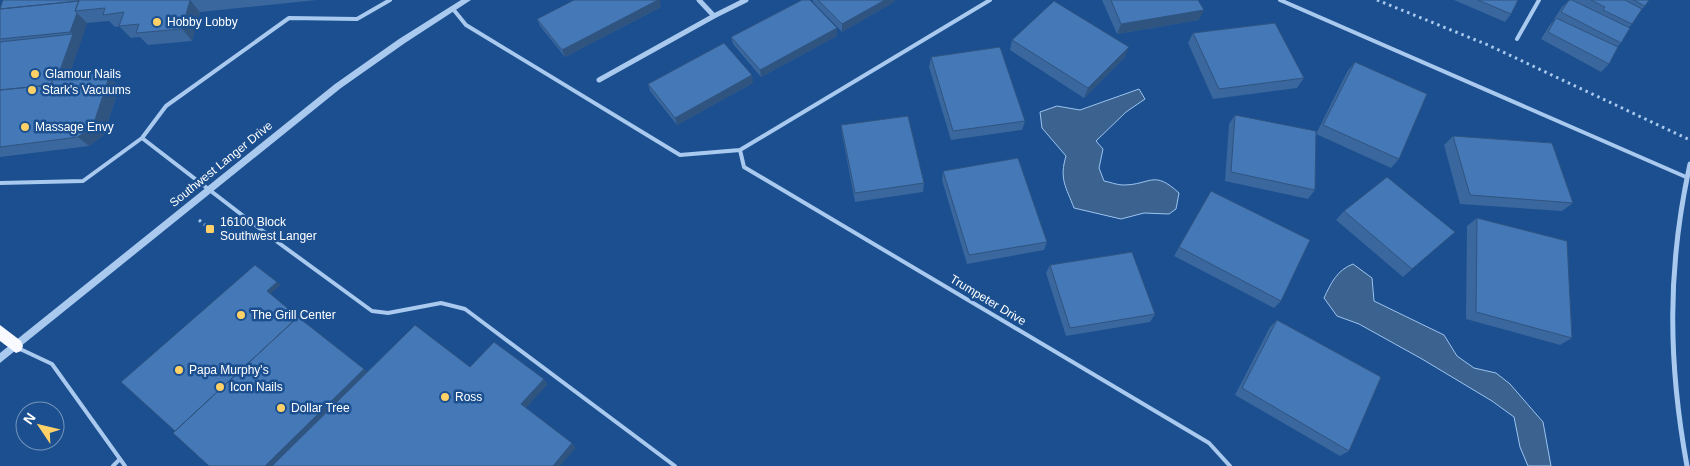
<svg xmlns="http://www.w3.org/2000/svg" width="1690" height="466" font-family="Arial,sans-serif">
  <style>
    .water { fill: #3c6290; stroke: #9cc4f0 }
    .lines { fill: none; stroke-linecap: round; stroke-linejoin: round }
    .path { stroke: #a9c9ee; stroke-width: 3; stroke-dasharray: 2.5 4; stroke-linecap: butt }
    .service { stroke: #a9c9ee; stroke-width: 4 }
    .minor { stroke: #a9c9ee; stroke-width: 5 }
    .tertiary { fill: #a9c9ee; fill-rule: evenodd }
    .trunk { fill: #f8faff; fill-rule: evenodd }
    .wall { fill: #3a679d }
    .shaded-wall { fill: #305480 }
    .building { fill: #4478b7; stroke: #305480 }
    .poi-dot { fill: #ffd166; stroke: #1b4f8f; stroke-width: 2 }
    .labels { text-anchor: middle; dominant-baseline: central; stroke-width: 5; stroke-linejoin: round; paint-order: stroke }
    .poi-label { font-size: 12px; fill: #fff; stroke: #1b4f8f; text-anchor: start }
    .street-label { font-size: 12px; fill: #fff; stroke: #1b4f8f }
  </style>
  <rect width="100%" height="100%" fill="#1b4f8f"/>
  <path class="water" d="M1139,89l6,10 -19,13 -30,29 7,8 -4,19 5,13c6,1 13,4 19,4 28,0 30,-16 56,8l-3,16 -7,5 -25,-1 -23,6 -47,-11c-8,-21 -15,-29 -8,-52l-24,-28 -2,-16 17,-6 23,4z
    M1353,264l19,14 2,23 70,34 13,21 17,12 22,5 14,11 33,38 8,44h-23l-8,-19 -6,-30 -22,-16 -70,-42 -63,-35 -22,-8 -13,-18c7,-15 13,-28 29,-34z"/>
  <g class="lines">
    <path class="path" d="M1377,0l111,45 202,95
      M199,220l11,9"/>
    <path class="service" d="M1280,0l406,177
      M453,9l13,16 214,130 60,-5 250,-150
      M1517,39l22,-39
      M142,138l130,100 100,73 16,2 53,-10 24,6 210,157
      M740,150l4,17 465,276 21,23
      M0,183l83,-2 59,-43 24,-32 123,-88 68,1 33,-19
      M18,348l34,16 73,102
      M113,466l7,-7"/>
    <path class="minor" d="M699,0l15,16 32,-16
      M599,80l115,-64
      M1687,466c-19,-104 -20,-198 3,-302"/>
    <path class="tertiary" d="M461,0h10l-66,43 -64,45 -341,275v-10l335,-269 64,-45z"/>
    <path class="trunk" d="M0,325l21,16 2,5 -2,5 -5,2 -16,-12z"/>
  </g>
  <path class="wall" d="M3,0h314l-117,12 -8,29 -44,4 -8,-8 -9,1 -12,-12 -4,1 -6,-6 -22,2 -17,49 41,6 8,9 -15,48 -15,11 -89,11v-149z
    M813,0h82l-1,2 -52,30 -29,-30z
    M1102,0h96l1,20 -82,14z
    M1454,0h64l-7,14 -6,8z
    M1569,0h80l-4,6 -4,4 -9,14 -3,3 -8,16 -4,4 -8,17 -8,8 -60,-33 8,-13 6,-7h-1l8,-12z
    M661,7l-96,50 -25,-31 -3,-7z
    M1193,33l111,45 -7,10 -84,11 -25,-56z
    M837,36l-76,41 -28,-33 -2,-7z
    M1012,40l113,17 -41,41 -74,-48z
    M931,57l94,64 -3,9 -71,10 -22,-73z
    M1355,62l44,97 -8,9 -75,-34 31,-62z
    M753,83l-76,42 -27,-34 -2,-7z
    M1235,115l80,75 -7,9 -83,-18 4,-57z
    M841,125l83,58 -1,9 -68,10 -13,-68z
    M1453,136l120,67 -11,8 -102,-7 -16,-59z
    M943,171l104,71 -3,8 -77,14 -25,-84z
    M1211,191l70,110 -7,7 -100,-52z
    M1344,211l111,21 -52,45 -67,-57z
    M1477,218l95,120 -12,7 -94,-26 1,-93z
    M1050,265l105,49 -5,8 -84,14 -20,-63z
    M1277,320l72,131 -9,5 -105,-61 35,-68z"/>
  <path class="shaded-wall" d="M190,0l10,12 -8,29 -10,-12z
    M658,0h2l1,7 -96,50 -3,-7z
    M885,0h10l-1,2 -52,30v-8z
    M1204,10l-5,10 -82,14 4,-10z
    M77,13l10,10 -6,19 -11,-10z
    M837,28v8l-76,41 -1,-7z
    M73,34l8,8 -19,53 -8,-8z
    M1129,47l-4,10 -41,41 4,-10z
    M101,69l18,18 -15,48 -15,11 -11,-9z
    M752,75l1,8 -76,42 -2,-7z
    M277,282l4,3 -11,9 -3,-3z
    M364,369l9,8 -90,89h-18z
    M544,379l4,5 -23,25 -4,-5z
    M572,443l4,5 -16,18h-7z"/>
  <path class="building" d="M3,0h76v1l-79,8z
    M79,0h111l-8,29 -46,4 3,-9 -20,2 5,-14 -21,3 2,-7 -30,3z
    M574,0h84l-96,50 -25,-31z
    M802,0h8l27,28 -77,42 -29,-33z
    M818,0h67l-43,24z
    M1111,0h87l6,10 -83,14z
    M1478,0h40l-7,14z
    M1569,0h3l58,28 -9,15 -60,-31z
    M1591,0h34l17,9 -10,15 -29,-14 2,-3z
    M1633,0h16l-4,6z
    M79,1l-4,10 2,2 -7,19 -70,7v-30z
    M1054,1l75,46 -41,41 -76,-48z
    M1556,18l62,29 -9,17 -61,-32z
    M1275,23l29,55 -85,11 -26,-56z
    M73,34l-14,39h-4l-4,12 -51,5v-48z
    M724,43l28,32 -77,43 -27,-34z
    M1000,47l25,74 -72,10 -22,-74z
    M1355,62l72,32 -28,65 -76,-34z
    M101,69l-4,9 12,-1 -16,49 -15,11 -78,10v-57l51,-5 4,-12z
    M1235,115l81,16 -1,59 -84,-18z
    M908,116l16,67 -69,10 -14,-68z
    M1453,136l99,7 21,60 -103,-8z
    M1018,158l29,84 -78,13 -26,-84z
    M1387,177l68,55 -43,37 -68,-58z
    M1211,191l99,49 -29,61 -102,-54z
    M1477,218l90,23 5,97 -96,-26z
    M1132,252l23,62 -85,14 -20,-63z
    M255,265l22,17 -10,9 31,26 -123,114 -54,-49z
    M298,317l66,52 -99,97h-56l-36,-33z
    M1277,320l104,57 -32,74 -107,-63z
    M415,325l55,42 24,-25 50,37 -23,25 51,39 -19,23h-281z"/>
  <g class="poi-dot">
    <circle cx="157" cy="22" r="5"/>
    <circle cx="35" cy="74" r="5"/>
    <circle cx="32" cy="90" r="5"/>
    <circle cx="25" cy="127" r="5"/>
    <rect x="205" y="224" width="10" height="10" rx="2.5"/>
    <circle cx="241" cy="315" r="5"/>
    <circle cx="179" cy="370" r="5"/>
    <circle cx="220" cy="387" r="5"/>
    <circle cx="445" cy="397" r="5"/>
    <circle cx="281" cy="408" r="5"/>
  </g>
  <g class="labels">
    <g class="poi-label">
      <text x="167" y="22">Hobby Lobby</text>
      <text x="45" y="74">Glamour Nails</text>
      <text x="42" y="90">Stark's Vacuums</text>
      <text x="35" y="127">Massage Envy</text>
      <text x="220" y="222">16100 Block<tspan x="220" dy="14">Southwest Langer</tspan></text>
      <text x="251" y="315">The Grill Center</text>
      <text x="189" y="370">Papa Murphy's</text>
      <text x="230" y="387">Icon Nails</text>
      <text x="455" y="397">Ross</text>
      <text x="291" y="408">Dollar Tree</text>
    </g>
    <g class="street-label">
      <text transform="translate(221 164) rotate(-39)">Southwest Langer Drive</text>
      <text transform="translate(988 300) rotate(31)">Trumpeter Drive</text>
    </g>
  </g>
  <g transform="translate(40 426) rotate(305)"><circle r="24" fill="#1b4f8f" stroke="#7695bc"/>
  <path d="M0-4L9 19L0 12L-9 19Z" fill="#ffd166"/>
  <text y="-8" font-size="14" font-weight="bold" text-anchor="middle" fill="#ffffff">N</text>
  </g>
</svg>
